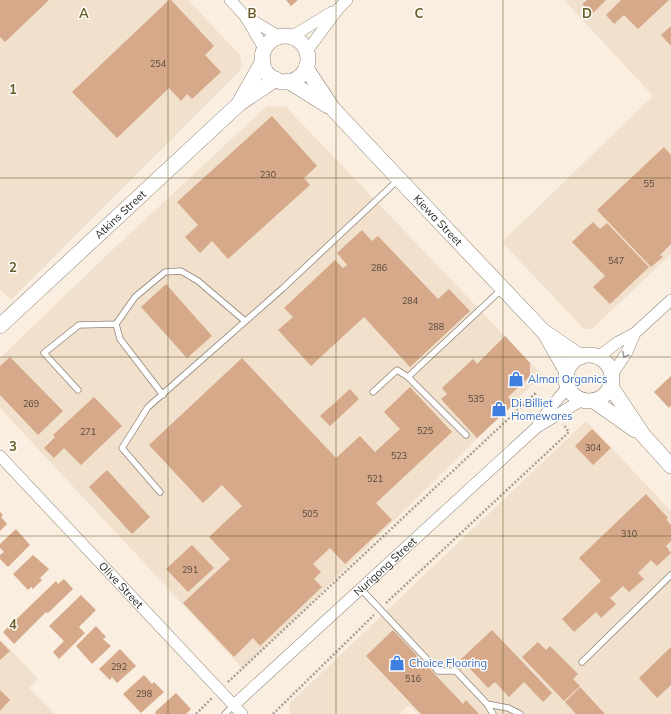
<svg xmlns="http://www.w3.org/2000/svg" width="671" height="714" font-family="Mulish,sans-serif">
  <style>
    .built { fill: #f0e0cc }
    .building { fill: #d5a989 }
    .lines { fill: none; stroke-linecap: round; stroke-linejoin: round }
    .lane-casing { stroke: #8f8578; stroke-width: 7 }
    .street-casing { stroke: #8f8578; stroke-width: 12 }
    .secondary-casing { stroke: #8f8578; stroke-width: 16 }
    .path { stroke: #a9a196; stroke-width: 2.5; stroke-dasharray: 2 2; stroke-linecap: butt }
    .lane { stroke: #fff; stroke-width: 5.5 }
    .street { stroke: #fff; stroke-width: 11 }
    .secondary { stroke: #fff; stroke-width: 15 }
    .oneway { stroke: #a1a09d }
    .grid { fill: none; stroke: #685c29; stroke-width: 1; stroke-opacity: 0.55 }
    .labels { text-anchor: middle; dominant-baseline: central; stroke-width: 3; stroke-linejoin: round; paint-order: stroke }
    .number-label { font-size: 9px; fill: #584a3f }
    .street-label { font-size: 11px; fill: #2f2b26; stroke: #fffdfa }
    .shop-label { font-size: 11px; fill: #366cbe; stroke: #fffdfa; text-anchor: start }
    .grid-label { font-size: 13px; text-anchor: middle; font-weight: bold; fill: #685c29; stroke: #fffdfa; stroke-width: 3; stroke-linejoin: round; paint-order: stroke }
  </style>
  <rect width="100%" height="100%" fill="#f9eedf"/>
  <path class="built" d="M0,0h188l52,55 2,12 -5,7 -226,226 -11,-11z
    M564,0h107v254l-79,75h-8l-82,-87 151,-146z
    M267,106l19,1 256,268 -299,294 -243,-261v-50l106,-102z
    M586,421l85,90v203h-253l-9,-9 -10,9h-109l-1,-10z
    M0,639l38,40 -9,9 26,26h-55z"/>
  <path class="building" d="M0,0h49l-44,42 -5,-5z
    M169,0h2l43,46 -9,9 16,17 -29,27 -5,-5 -6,7 -12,-13 -52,50 -45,-46z
    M286,0h12l-7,6z
    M587,0h19l-14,14 -10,-10z
    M621,0h48l-31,29 -14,-14 -10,9 -8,-9z
    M671,26v20l-10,-11z
    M272,116l45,50 -13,12 6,7 -82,74 -16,-18 -12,12 -15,-16 13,-12 -21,-23z
    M664,147l7,8v89l-11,11 3,2 -12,10 -54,-57z
    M593,222l7,7 7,-6 42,44 -39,37 -17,-17 12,-11 -33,-34z
    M362,230l10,11 6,-5 60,63 11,-10 21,22 -60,56 -46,-50 -53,49 -33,-36 15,-13 -9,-9 51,-48 8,8 4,-3 -10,-12z
    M166,284l46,52 -25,22 -46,-51z
    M505,336l25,27v13l-22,21 6,7 -37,34 -36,-39 6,-5 -5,-6 31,-29 4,5z
    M10,357l53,54 -25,24 -38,-40v-29z
    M242,358l94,100 24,-22 15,16 25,-23 -16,-17 26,-25 42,45 -76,71 16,17 -47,44 -15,-16 -17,16 8,8 -7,7 8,8 -62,59 -7,-8 -19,19 -51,-54 47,-44 -21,-22 33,-31 -20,-21 -19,18 -54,-58z
    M671,376v29l-2,3 -15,-16z
    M350,389l9,10 -29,27 -10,-10z
    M94,397l28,29 -41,39 -17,-17 -10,10 -10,-10 11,-11 -2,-2z
    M592,429l19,19 -18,17 -18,-19z
    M107,470l43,47 -18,17 -43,-47z
    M646,494l22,24 -2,1 5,6v16l-5,5 5,7 -14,13 -6,-6 -13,13 6,6 -15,13 -6,-6 -13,12 6,6 -15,14 -5,-6 -22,20 -12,-13 39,-38 -22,-23z
    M0,512l3,3 -2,2 6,7 -7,7z
    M16,529l14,16 -22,22 -8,-8v-4l4,-3 -4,-4v-4z
    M192,545l22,23 -26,24 -22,-23z
    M33,555l16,14 -9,9 2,2 -9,9 -2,-2 -3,3 -15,-16z
    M64,579l9,10 -25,24 -2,-1 -32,32 -11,-12 53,-51 2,3z
    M81,595l15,15 -17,17 6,6 -26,26 -6,-7 11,-11 -15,-15z
    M96,626l10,11 -3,2 8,7 -19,18 -16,-18z
    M393,630l70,74 3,-4 13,14h-58l-55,-58z
    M492,630l60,63 -9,9 -19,-20 -15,15 -14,-15 -7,6 -27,-29z
    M0,641l10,10 -10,9z
    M538,642l8,8 4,-4 28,28 -5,5 7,7 -16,15 -42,-44z
    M671,647v38l-14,13 -18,-20z
    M120,649l16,17 -19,17 -5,-6 -2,3 -11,-11z
    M144,675l8,9 2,-2 10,10 -23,21 -18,-19z
    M580,687l25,27h-29l-11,-12z
    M0,690l10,10 -10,11z
    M176,693l15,16 -5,5h-30l-1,-2z"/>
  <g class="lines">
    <defs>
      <path id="lane" d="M408,377l58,58
        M78,390l-34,-37 35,-28 37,-1
        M373,392l24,-22 11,7 95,-89
        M163,395l-43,-56 -4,-15 19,-27 30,-25 16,-1 17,10 47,40
        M160,492l-38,-44 26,-41 134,-118 117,-110
        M360,588l78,83h18l31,33 21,4 12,6
        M582,662l89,-87
        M487,704l6,10
        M225,714l9,-9"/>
      <g id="street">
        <path d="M230,0l15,16 20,34"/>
        <path d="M245,16l35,21"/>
        <path d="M291,37l41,-25"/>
        <path d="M307,51l31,-42 9,-9"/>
        <path d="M598,357l20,-15 17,-9 36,-33"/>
        <path d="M612,375l15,-23 8,-19"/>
        <path d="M538,425l12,-17 18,-21"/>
        <path id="s1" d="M0,456l242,258"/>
        <path id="s2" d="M234,705l303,-278 45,-27"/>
      </g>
      <g id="secondary">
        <circle cx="285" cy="59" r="23"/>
        <path id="s3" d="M306,68l27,41 66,70 144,152 38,26"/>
        <path d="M288,81l40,25"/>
        <path d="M241,100l22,-39"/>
        <path id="s4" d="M0,326l240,-223 36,-24"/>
        <path d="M546,335l21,37"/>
        <circle cx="589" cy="378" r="23"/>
        <path d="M611,387l32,48 28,31"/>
        <path d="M594,401l41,29"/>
      </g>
    </defs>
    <use href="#lane" class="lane-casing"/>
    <use href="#street" class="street-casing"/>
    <use href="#secondary" class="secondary-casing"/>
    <path class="path" d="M386,603l183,-171 -6,-8
      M228,682l309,-290
      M196,714l16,-16
      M273,714l101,-99"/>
    <use href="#lane" class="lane"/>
    <use href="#street" class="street"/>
    <use href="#secondary" class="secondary"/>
  </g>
  <defs><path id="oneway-chevron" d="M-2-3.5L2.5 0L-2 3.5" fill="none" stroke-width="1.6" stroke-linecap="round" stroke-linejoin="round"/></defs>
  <use class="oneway" href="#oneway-chevron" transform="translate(625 355) rotate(120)"/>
  <path class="grid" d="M168,0v714M336,0v714M503,0v714M0,178h671M0,357h671M0,536h671"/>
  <defs>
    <symbol id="shop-bare" viewBox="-9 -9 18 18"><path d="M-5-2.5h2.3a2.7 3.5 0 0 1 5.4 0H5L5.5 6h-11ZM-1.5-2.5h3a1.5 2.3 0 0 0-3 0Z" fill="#3f7fe0" stroke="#fffdfa" stroke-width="2.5" paint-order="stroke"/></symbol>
  </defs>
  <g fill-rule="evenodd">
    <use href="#shop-bare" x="505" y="368" width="22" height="22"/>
    <use href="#shop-bare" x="488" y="398" width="22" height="22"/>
    <use href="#shop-bare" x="386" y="652" width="22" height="22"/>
  </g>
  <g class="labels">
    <g class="number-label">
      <text x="158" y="63">254</text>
      <text x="268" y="174">230</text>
      <text x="649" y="183">55</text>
      <text x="616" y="260">547</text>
      <text x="379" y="267">286</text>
      <text x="410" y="300">284</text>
      <text x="436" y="326">288</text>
      <text x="476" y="398">535</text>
      <text x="31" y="403">269</text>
      <text x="425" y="430">525</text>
      <text x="88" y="431">271</text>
      <text x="593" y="447">304</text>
      <text x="399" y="455">523</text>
      <text x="375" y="478">521</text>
      <text x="310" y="513">505</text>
      <text x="629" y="533">310</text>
      <text x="190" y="569">291</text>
      <text x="119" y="666">292</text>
      <text x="413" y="678">516</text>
      <text x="144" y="693">298</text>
    </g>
    <g class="street-label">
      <text stroke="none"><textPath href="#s4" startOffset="164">Atkins Street</textPath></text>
      <text stroke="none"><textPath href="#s3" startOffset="202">Kiewa Street</textPath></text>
      <text stroke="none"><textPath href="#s2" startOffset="205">Nurigong Street</textPath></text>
      <text stroke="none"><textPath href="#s1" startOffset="177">Olive Street</textPath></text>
    </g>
    <g class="shop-label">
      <text x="528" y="379">Almar Organics</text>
      <text x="511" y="403">Di Billiet<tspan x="511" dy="13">Homewares</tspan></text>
      <text x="409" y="663">Choice Flooring</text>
    </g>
  </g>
  <g class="grid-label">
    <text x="84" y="18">A</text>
    <text x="252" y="18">B</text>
    <text x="419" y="18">C</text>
    <text x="587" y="18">D</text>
    <text x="13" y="94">1</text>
    <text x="13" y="272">2</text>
    <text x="13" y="451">3</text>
    <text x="13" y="629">4</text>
  </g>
</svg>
